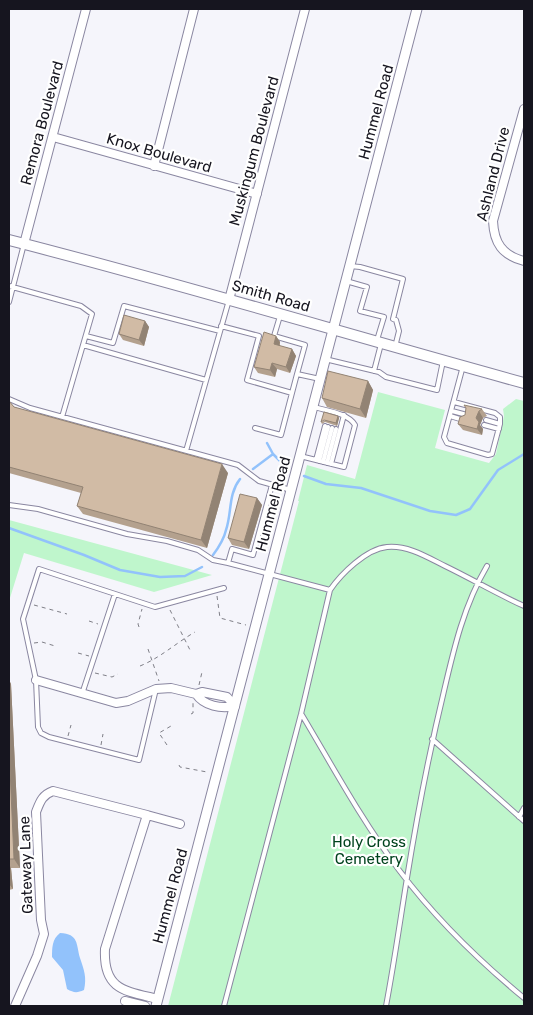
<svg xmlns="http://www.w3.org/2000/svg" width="533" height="1015" font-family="Rubik,sans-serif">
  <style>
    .green { fill: #bff6cc }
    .water { fill: #92c2fb }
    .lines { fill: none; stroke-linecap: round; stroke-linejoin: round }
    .stream { stroke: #92c2fb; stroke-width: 2.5 }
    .service-casing { stroke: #8a87a1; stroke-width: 6 }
    .minor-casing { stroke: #8a87a1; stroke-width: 10 }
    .tertiary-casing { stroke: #8a87a1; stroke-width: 11 }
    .secondary-casing { stroke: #8a87a1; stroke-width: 12 }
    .path { stroke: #7f7f87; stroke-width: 1; stroke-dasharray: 4 4; stroke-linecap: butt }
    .service { stroke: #fff; stroke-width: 4 }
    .minor { stroke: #fff; stroke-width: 8 }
    .tertiary { stroke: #fff; stroke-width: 9 }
    .secondary { stroke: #fff; stroke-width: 10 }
    .wall { fill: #b4a18e }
    .shaded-wall { fill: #928374 }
    .building { fill: #d1bba5; stroke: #928374 }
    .labels { text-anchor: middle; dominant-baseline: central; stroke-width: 4.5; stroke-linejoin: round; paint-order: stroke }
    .street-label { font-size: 15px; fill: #16151f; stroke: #fff }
    .park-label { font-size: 15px; fill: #00431e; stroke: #fff }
  </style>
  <rect width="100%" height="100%" fill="#f5f5fb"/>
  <path class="green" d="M378,392l67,18 -10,38 54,15 7,-9 8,-38 -1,-7 13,-10 8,2v605h-356l131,-505h-1l9,-36 48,14z
    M9,520l203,55 -58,17 -130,-39 -15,48z"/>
  <path class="water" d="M60,933c19,1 16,11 20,25 4,12 7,19 4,32 -7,3 -10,3 -17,-1l-4,-19 -11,-13c0,-9 0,-18 8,-24z"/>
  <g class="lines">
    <path class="stream" d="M267,443l6,11
      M253,469l20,-15 12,12
      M304,476l22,8 35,4 69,23 26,4 14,-6 28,-39 26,-16
      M9,528l75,27 36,15 40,7 25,-1 17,-9
      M213,555c6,-8 11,-16 13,-25 6,-17 2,-36 14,-51"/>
    <defs>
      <path id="service" d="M350,266l10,1 43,12 -10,40 3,1 3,11 -4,16
        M346,281l21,6 -7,24 24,6 -7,23
        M9,286l72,20 11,8 -30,103
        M9,302l15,-58
        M280,316l-6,20 31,9 -8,29
        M221,326l38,10 -12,44 45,13 5,-19 23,5
        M86,336l27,7 11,-37 96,25
        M83,345l123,35
        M325,359l54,13 7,5 51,13 6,-29
        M374,371l7,-27
        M9,399l21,9 208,57 21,16 32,9
        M454,402l41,11 5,4v7l-8,30 -4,1 -41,-12 -3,-6 19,-71
        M452,411l15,4
        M450,416l13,4
        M486,420l14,4
        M484,425l15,4
        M255,428l26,7 11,-42
        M186,451l43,-151
        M300,456l44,11 11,-42c-7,-12 -28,-14 -41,-18
        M316,460l9,-34
        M319,461l9,-34
        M323,462l9,-34
        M327,463l9,-34
        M331,464l13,-49
        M272,485l-19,70 -21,-6 -4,14 102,27
        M9,505l29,4 89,25 40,7 31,9 15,10 15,3
        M156,689l-17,71 -90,-23 -8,-4 -3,-6 -2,-47 -13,-61 16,-50 116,38 69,-19
        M82,694l33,-100
        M302,715c31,52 60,106 97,155 36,48 79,90 125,128
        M432,739l92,82
        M519,817l5,-9
        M224,1006l77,-292 29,-124c11,-16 36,-41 57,-43 21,-2 40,10 58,19 27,13 52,28 79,40
        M386,1006c8,-42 14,-85 21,-128 10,-62 22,-125 37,-187 10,-43 20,-86 43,-125"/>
      <path id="minor" d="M524,109l-31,112c1,22 9,34 31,40
        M53,137l204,57
        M154,166l40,-157
        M24,244l62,-235
        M229,300l76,-291
        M36,680l80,23 12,-2 28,-12 15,-1 25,6 6,-2 25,5 8,9
        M196,694c8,12 25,15 39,12
        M147,815l33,9
        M125,1001l20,5
        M15,1006l22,-50 7,-22 -3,-14 -5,-108c4,-10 6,-17 17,-21l94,24 -42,134c-2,41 20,42 53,50"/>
      <path id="tertiary" d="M156,1006l261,-997"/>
      <path id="secondary" d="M9,240c173,44 343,96 515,143"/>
    </defs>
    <use href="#service" class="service-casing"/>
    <use href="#minor" class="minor-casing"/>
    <use href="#tertiary" class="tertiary-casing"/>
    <use href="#secondary" class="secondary-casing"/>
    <path class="path" d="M217,596l3,22 26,7
      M34,605l33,9
      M170,610l21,42
      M89,621l9,3
      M139,627l-1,-3 4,-15
      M34,643l8,-1 13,4
      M148,649l11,32
      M78,653l11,3
      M140,666c20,-8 36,-23 55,-34
      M95,673l17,4 6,-3
      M199,685l3,-13
      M191,714l2,-1v-11
      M68,736l3,-11
      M101,745l2,-11
      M167,745l-8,-12 12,-7
      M179,765l1,2 27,5"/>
    <use href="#service" class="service"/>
    <use href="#minor" class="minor"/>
    <use href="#tertiary" class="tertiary"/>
    <use href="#secondary" class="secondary"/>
  </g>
  <path class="wall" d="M145,321l4,6 -5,19 -21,-6 -4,-6z
    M276,336l4,6v4l12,3 4,7 -6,17 -13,-4 -2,8 -17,-4 -4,-6z
    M368,381l5,9 -7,28 -39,-11 -5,-9z
    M9,401l5,6 214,66 -21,75 -124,-34 -6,-8 4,-13 -72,-20z
    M482,409l5,7 -4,2 -3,7 3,4 -1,6 -19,-5 -5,-6z
    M338,416l1,2 -2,8 -12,-4 -3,2 -1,-2z
    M257,498l5,7 -13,44 -17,-4 -4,-7z
    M9,680l2,4 9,184h-9l2,21 -4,1z"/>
  <path class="shaded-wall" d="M145,321l4,6 -5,19 -5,-6z
    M276,336l4,6 -2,9 -4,-7z
    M292,349l4,7 -6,17 -4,-6z
    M272,363l5,6 -2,8 -5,-7z
    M368,381l5,9 -7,28 -6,-9z
    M479,411l4,7 -3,7 3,4 -1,6 -5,-6 -1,-11z
    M338,416l1,2 -2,8 -1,-3z
    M222,464l6,9 -21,75 -6,-8z
    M257,498l5,7 -13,44 -5,-7z
    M9,680l2,4 9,184 -6,-9 -5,-112z
    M9,864l2,4 2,21 -4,-5z"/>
  <path class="building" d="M124,315l21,6 -6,19 -20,-6z
    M264,332l12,4 -2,8 18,5 -6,18 -14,-4 -2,7 -16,-3z
    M328,371l40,10 -8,28 -38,-11z
    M9,401l5,6 208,57 -21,76 -124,-34 6,-19 -74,-20z
    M464,405l18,4 -3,2 -3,7 3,4 -2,7 -19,-5 2,-7 5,-2 1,-7z
    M324,412l14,4 -2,7 -12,-3 -3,2z
    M240,494l17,4 -13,44 -16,-4z
    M9,747l5,112h-5z"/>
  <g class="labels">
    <g class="street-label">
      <text transform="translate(376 112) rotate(-75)">Hummel Road</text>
      <text transform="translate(42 123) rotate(-75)">Remora Boulevard</text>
      <text transform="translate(254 151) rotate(-75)">Muskingum Boulevard</text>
      <text transform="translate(159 153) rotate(16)">Knox Boulevard</text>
      <text transform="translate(493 174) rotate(-76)">Ashland Drive</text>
      <text transform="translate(271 296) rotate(16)">Smith Road</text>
      <text transform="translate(273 504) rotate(-75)">Hummel Road</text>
      <text transform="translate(26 865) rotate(-92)">Gateway Lane</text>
      <text transform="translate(170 896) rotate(-75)">Hummel Road</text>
    </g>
    <g class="park-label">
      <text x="369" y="842">Holy Cross<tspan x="369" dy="17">Cemetery</tspan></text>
    </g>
  </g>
  <rect width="533" height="1015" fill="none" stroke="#16151f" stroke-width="20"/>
</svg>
